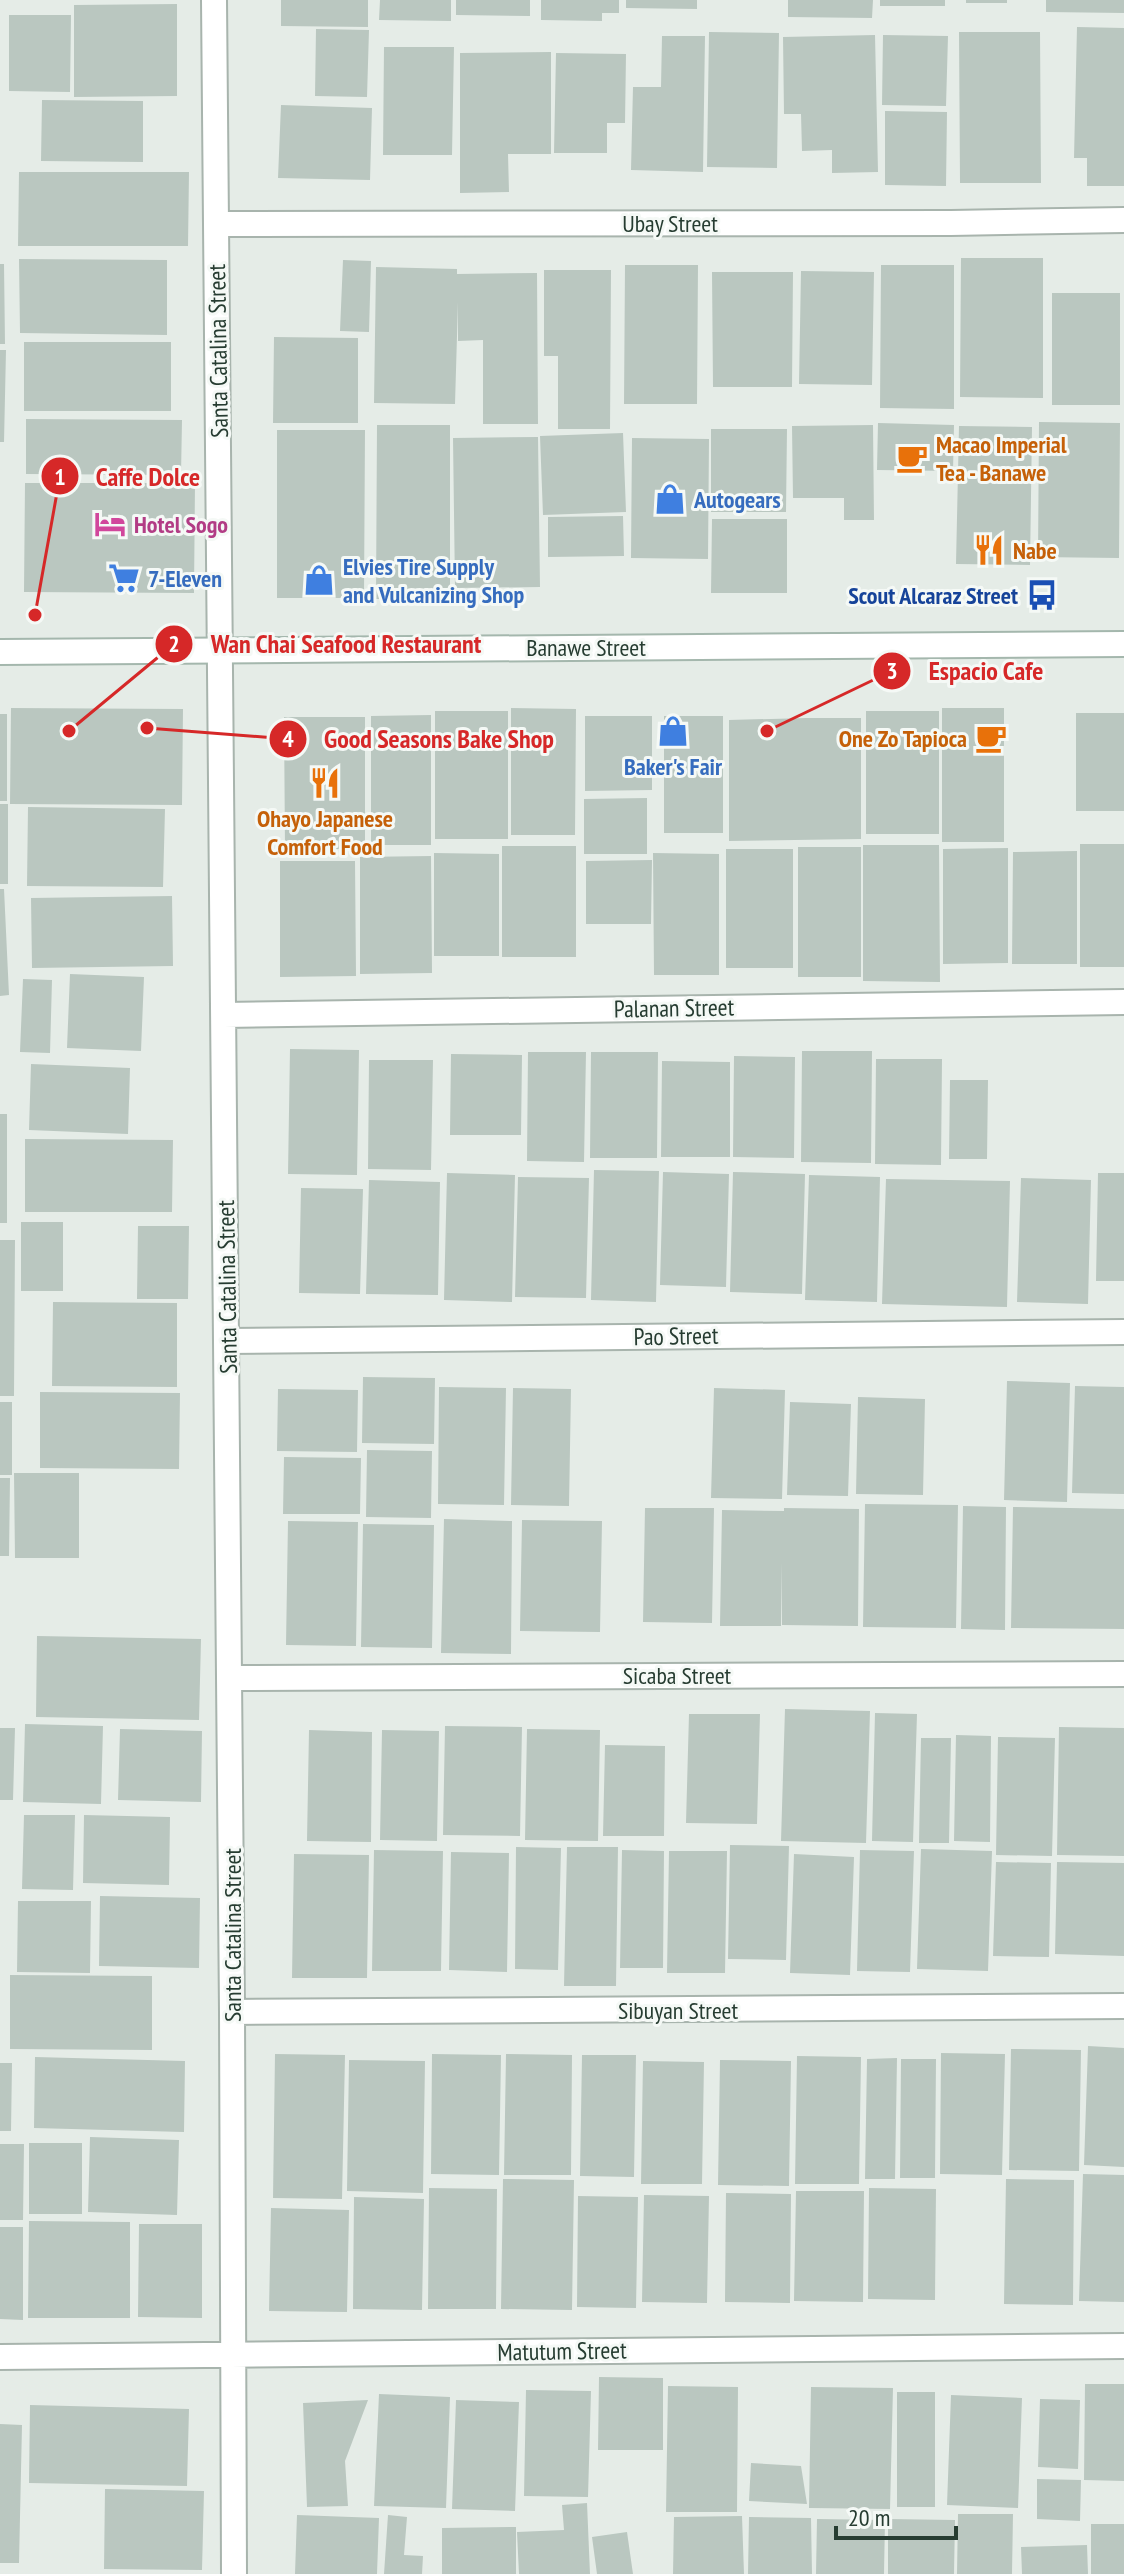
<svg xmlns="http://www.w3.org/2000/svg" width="1124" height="2574" font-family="'PT Sans Narrow',sans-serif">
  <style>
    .building { fill: #bac7c0 }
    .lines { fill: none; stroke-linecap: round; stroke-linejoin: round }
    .street-casing { stroke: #a8b4ad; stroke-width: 28 }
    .secondary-casing { stroke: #a4b7ad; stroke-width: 28 }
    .street { stroke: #fff; stroke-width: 24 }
    .secondary { stroke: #fff; stroke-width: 24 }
    .labels { text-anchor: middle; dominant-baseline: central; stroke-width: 6; stroke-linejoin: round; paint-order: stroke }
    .street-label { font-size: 24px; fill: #263c31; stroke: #f5f9f6 }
    .food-label { font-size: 24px; font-weight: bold; fill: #c56008; stroke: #f5f9f6; text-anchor: start }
    .shop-label { font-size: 24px; font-weight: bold; fill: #366cbe; stroke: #f5f9f6; text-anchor: start }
    .hotel-label { font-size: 24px; font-weight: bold; fill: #b23c85; stroke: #f5f9f6; text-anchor: start }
    .transit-label { font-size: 24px; font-weight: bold; fill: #164399; stroke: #f5f9f6; text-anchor: end }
    .leader { fill: none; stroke: #d62828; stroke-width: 3 }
    .callout-dot { fill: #d62828; stroke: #f5f9f6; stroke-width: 3 }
    .mark-label { font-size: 24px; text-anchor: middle; font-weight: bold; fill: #fff }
    .callout-label { font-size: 26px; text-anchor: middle; font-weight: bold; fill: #d62828; stroke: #f5f9f6; stroke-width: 6; stroke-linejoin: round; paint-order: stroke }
  </style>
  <rect width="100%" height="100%" fill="#e5ece7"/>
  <path class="building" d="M281,0h87v27l-87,-1z
    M380,0h71v21l-72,-1z
    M456,0h74v16l-74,-1z
    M541,0h78v13h-17v8l-61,-1z
    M626,0h71v9l-71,-1z
    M788,0h85l-1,18 -84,-1z
    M880,0h65v6h-65z
    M966,0h41v3h-41z
    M1046,0h78v13l-78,-1z
    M177,4v92l-103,1v-92z
    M9,15h62l-1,77 -61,-1z
    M1077,27l47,1v158h-37v-28h-13z
    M316,29l53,1 -2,67 -52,-1z
    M709,32l70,1 -2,135 -70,-1z
    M959,32h81l1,151h-81z
    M875,35l3,137 -46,1v-23l-30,1 -1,-37h-17l-1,-77z
    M883,35l65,1 -2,70 -64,-1z
    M662,36h43l-2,136 -72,-2 2,-83h28z
    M384,47h70l-2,108h-69z
    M551,52v102h-43l1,38 -49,1v-140z
    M556,53l70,1 -1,69h-18v30h-53z
    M42,100l101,1v61l-102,-1z
    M281,105l91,3 -2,72 -92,-2z
    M885,111l62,1 -1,74 -61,-1z
    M19,172h170l-1,74h-170z
    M961,258h82v140l-83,-1z
    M19,259l148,1v75l-147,-2z
    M343,260l28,1 -2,71 -29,-1z
    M0,264h4l1,80h-5z
    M625,265h73l-1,139h-73z
    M881,265h73v144l-74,-1z
    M376,267l81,2v5l80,-1 1,151h-55v-84l-25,1v-39l-3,102 -81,-1z
    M544,270h67l-1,159h-52v-73h-14z
    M801,271l73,1 -2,113 -73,-1z
    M712,272h81l-1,115h-79z
    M1052,293h68v112h-68z
    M274,337l84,1v85h-85z
    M24,342h147v69h-147z
    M0,350h6l-2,92h-4z
    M26,419l156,1 -1,55 -155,-1z
    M1039,422l81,1 -1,135 -81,-1z
    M878,423l76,2 -1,46 -76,-1z
    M377,425h73v174h-74z
    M873,425l1,95h-30v-22h-51l-1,-72z
    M959,426l73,1 -2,138 -74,-1z
    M711,429h76l-1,83h-75z
    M277,430h88l-1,168h-87z
    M623,433l3,79 -83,3 -3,-79z
    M538,437l2,150 -85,1 -2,-150z
    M632,438l77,1 -1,120 -77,-1z
    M25,483h170l-1,110 -170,-1z
    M623,516l1,40 -76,1v-40z
    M712,519h75v74h-76z
    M11,708l172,1 -1,96 -172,-1z
    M511,708l65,1 -1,126h-64z
    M942,708h62v134h-62z
    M435,711h73v128h-73z
    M866,711h73v123h-73z
    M1076,713h48v98h-48z
    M0,714h7v87h-7z
    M431,715v130h-60v-129z
    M585,716h67v74l-67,1z
    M664,716h59v117h-59z
    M284,717h81v132h-80z
    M806,718h55v121l-132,2v-121z
    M647,798v56h-63v-55z
    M0,804h8v80h-8z
    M28,807l137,2 -2,78 -136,-1z
    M1080,844h44v123h-44z
    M863,845h76l1,137 -77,-1z
    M502,846h74v111h-74z
    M798,847h63v130h-63z
    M1008,848v115l-65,1v-115z
    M726,849h67v119h-67z
    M1077,851v113h-65l1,-112z
    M434,853l65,1v102h-65z
    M653,853l66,1v121h-65z
    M431,856l1,117 -72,1v-117z
    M652,860l-1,64h-65v-63z
    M280,861h75l1,115 -76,1z
    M0,889h4l5,106 -9,1z
    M172,896l1,70 -141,2 -1,-70z
    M70,974l74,3 -3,74 -74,-3z
    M23,979l29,1 -2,73 -30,-1z
    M290,1049l69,1 -2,125 -69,-1z
    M802,1051h70l-1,112 -70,-1z
    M528,1052h58l-2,110 -57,-1z
    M591,1052h67l-1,106h-67z
    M451,1054l71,1 -1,80h-71z
    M734,1056l61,1 -1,101 -61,-1z
    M876,1059h66l-1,106 -66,-1z
    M369,1060h64l-2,110 -63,-1z
    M662,1061l68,1v95h-69z
    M31,1064l99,4 -2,66 -99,-4z
    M950,1080h38l-1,79h-38z
    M0,1114h7v109h-7z
    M25,1139l148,1 -1,72h-147z
    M594,1170l65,1 -3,131 -65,-2z
    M663,1172l66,2 -3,113 -66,-2z
    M733,1172l72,2 -3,120 -72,-2z
    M447,1173l68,2 -3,127 -68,-2z
    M1098,1173h26v108h-28z
    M809,1175l71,2 -3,125 -72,-2z
    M518,1177l71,1 -3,120 -71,-1z
    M1021,1178l70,2 -3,124 -71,-2z
    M886,1179l124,2 -3,126 -125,-3z
    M369,1180l71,2 -2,113 -72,-1z
    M301,1188l62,1 -3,105 -61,-1z
    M21,1222h42v69h-42z
    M138,1226h51l-1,73h-51z
    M0,1240h15l-1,156h-14z
    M53,1302l124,1v84l-125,-1z
    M363,1377l72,1 -1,66 -72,-1z
    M1007,1381l63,2 -3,119 -63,-2z
    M1075,1386l49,1v107l-52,-1z
    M439,1387l67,1 -2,117 -66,-1z
    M513,1388l58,1 -2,117 -58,-1z
    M714,1388l71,2 -3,109 -71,-1z
    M278,1389l80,1 -1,62 -80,-1z
    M40,1392l140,1 -1,76 -139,-1z
    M858,1397l67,2 -2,96 -67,-1z
    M0,1402h12v73h-12z
    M790,1402l61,2 -3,92 -61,-1z
    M367,1450l65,1 -1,67 -65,-1z
    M284,1457l77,1 -1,56h-77z
    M14,1473h65v85h-64z
    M0,1478h10l-1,78h-9z
    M865,1504l93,1 -2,123 -93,-1z
    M963,1506l43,1 -1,123 -44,-1z
    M1013,1507l111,2v120l-113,-1z
    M645,1508h69l-2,115 -69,-1z
    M784,1508l75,1 -1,117 -76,-1v-63l-1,64h-61l2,-116 62,1z
    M444,1519l68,2 -1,133 -70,-1z
    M522,1520l80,1 -2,111 -80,-1z
    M288,1521l70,1 -2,124 -70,-1z
    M363,1524l71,1 -2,123 -71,-1z
    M37,1636l164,3 -2,81 -163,-3z
    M785,1709l85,2 -4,132 -85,-2z
    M875,1713l42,1 -4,128 -41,-1z
    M689,1714h71l-3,110 -71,-1z
    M25,1724l78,2 -2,78 -78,-2z
    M445,1726l77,1 -2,109 -77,-1z
    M1059,1727l65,1v128l-67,-1z
    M0,1728h15l-2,72h-13z
    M120,1729l82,2 -1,71 -83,-2z
    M527,1729l73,1 -2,111 -73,-1z
    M309,1730l63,2 -1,110 -64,-1z
    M382,1730l57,1 -2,110 -57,-1z
    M956,1735l35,1 -1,106 -36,-1z
    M998,1737l57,1 -3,118 -56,-1z
    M921,1738h30l-2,105h-30z
    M605,1745l60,1 -1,90h-61z
    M24,1815h51l-2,75 -51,-1z
    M84,1815l86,2 -1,68 -86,-2z
    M730,1845l59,1 -3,114 -58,-1z
    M516,1847l45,1 -3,122 -43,-1z
    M567,1847h51l-2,139h-52z
    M921,1849l71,2 -4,120 -71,-2z
    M374,1850l69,1 -2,120h-69z
    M622,1850l42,1 -1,117h-43z
    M860,1850l54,1 -4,121 -53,-1z
    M669,1851h58l-2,122h-58z
    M451,1852l58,1 -2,119 -58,-2z
    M294,1854l75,1 -2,123h-75z
    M794,1854l60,3 -4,118 -60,-2z
    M996,1862l55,1 -2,94 -56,-1z
    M1057,1862l67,1v93l-69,-2z
    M100,1896l100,2 -1,70 -100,-2z
    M18,1901h73l-1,72 -73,-1z
    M10,1975l142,1v74l-142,-1z
    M1088,2046l36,2v119l-40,-2z
    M1011,2049l70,1 -2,121 -70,-1z
    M941,2053l64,1 -3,121 -62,-1z
    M275,2054l70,1 -3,144 -69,-1z
    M432,2054l69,1 -2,120 -68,-1z
    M506,2054l66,1 -1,120h-67z
    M582,2055h54l-2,122 -54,-1z
    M797,2056l64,1 -2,127h-64z
    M35,2057l150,4 -1,71 -150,-4z
    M897,2058l-2,121h-30l2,-120z
    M901,2059h35l-1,119h-35z
    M349,2060l76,1 -2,132 -76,-2z
    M720,2060l71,1 -2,125 -71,-1z
    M643,2061l61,1 -2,122h-61z
    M0,2063h12l-1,68h-11z
    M90,2137l89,3 -2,75 -89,-3z
    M29,2143h53v71h-53z
    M0,2144h24l-1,76h-23z
    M1083,2174l41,1v127l-45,-1z
    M503,2179l71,1 -2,130 -71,-1z
    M1006,2179l68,1 -1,125 -69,-1z
    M429,2188l68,1 -1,120h-68z
    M869,2188l67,1 -1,111 -67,-1z
    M796,2191h68l-1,111 -69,-1z
    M726,2193l65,1 -1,109 -65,-1z
    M644,2195l65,1 -2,107 -65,-1z
    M578,2196l60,1 -2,111 -59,-1z
    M354,2197l70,2 -2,111 -69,-1z
    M271,2208l78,2 -2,102 -78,-1z
    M29,2221l101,1v96h-102z
    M139,2224h63v94l-64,-1z
    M0,2227h23v93l-23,-1z
    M599,2377l64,1v72h-65z
    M1085,2384h39v97l-40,-1z
    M668,2386l70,1 -1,125h-71z
    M811,2387l82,1 -3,121 -81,-1z
    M526,2390l65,1 -3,106 -64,-1z
    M897,2392h38v115h-38z
    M379,2394l71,3 -4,111 -72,-2z
    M951,2395l71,3 -4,110 -71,-3z
    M1040,2399l40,1 -2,69 -40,-2z
    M368,2400l-23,61 3,45 -41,1 -4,-104z
    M456,2400l63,2 -4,109 -63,-2z
    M30,2405l159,4 -2,77 -158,-3z
    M0,2424l22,1 -3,138h-19z
    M751,2463l50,3 6,38 -58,-3z
    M1037,2479l44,1 -1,41 -43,-2z
    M105,2489l99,2 -2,79 -98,-1z
    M587,2503l3,71h-71l-2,-42 47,-2 -2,-25z
    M958,2514h55l-1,60h-55z
    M297,2515l82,3 -2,56h-82z
    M388,2515l19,2 -3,38 19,1 -1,18h-38z
    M742,2516l2,58h-71l1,-57z
    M749,2517l62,1 1,56h-64z
    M817,2519l68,1 -1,54h-68z
    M888,2519l67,1 -1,54h-66z
    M1091,2524h33v50h-33z
    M516,2527v47h-74v-46z
    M627,2532l6,42h-36l-5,-37z
    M1087,2545l1,29h-66l-1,-27z"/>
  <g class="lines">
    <defs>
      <path id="street" d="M214,0l18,2012 2,562
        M216,224l735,-1 173,-3
        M224,1015l900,-13
        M227,1341l897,-9
        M230,1678l894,-4
        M232,2012l892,-6
        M0,2357l1124,-11"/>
      <path id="secondary" d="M0,652l1124,-8"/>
    </defs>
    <use href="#street" class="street-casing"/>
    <use href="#secondary" class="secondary-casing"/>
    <use href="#street" class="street"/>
    <use href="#secondary" class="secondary"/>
  </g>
  <defs>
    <symbol id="cafe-bare" viewBox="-9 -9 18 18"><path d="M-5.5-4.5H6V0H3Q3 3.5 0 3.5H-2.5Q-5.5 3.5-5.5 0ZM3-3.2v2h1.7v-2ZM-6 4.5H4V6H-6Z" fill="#e8710a" stroke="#f5f9f6" stroke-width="2.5" paint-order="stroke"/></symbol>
    <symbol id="shop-bare" viewBox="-9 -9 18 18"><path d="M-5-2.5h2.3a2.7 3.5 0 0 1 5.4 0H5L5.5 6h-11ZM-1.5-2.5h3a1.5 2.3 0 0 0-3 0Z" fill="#3f7fe0" stroke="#f5f9f6" stroke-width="2.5" paint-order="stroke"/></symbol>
    <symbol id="hotel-bare" viewBox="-9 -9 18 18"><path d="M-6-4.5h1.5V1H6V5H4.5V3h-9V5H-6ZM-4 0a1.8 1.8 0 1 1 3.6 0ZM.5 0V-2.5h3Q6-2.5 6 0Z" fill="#d1479c" stroke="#f5f9f6" stroke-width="2.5" paint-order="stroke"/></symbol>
    <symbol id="restaurant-bare" viewBox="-9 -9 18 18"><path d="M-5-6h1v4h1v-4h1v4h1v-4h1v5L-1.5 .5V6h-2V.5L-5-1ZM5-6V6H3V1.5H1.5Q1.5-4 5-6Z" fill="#e8710a" stroke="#f5f9f6" stroke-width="2.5" paint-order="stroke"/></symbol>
    <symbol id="supermarket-bare" viewBox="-9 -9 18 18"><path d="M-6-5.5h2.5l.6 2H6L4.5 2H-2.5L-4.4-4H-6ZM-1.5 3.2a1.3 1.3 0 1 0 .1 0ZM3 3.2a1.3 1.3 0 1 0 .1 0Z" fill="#3f7fe0" stroke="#f5f9f6" stroke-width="2.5" paint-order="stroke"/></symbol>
    <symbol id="bus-bare" viewBox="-9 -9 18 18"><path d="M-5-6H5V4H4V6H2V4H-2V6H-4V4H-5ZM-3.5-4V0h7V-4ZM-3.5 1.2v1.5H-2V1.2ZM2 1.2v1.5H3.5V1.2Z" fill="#1a4fb4" stroke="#f5f9f6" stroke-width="2.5" paint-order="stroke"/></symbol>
  </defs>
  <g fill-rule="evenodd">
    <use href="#cafe-bare" x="890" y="436" width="44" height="44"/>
    <use href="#shop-bare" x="648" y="477" width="44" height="44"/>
    <use href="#hotel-bare" x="88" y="502" width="44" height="44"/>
    <use href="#restaurant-bare" x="967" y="528" width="44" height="44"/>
    <use href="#supermarket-bare" x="102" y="556" width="44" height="44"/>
    <use href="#shop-bare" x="297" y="558" width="44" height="44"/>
    <use href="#bus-bare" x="1020" y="573" width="44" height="44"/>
    <use href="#shop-bare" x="651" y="709" width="44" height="44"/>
    <use href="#cafe-bare" x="969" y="716" width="44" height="44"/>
    <use href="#restaurant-bare" x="303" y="761" width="44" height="44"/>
  </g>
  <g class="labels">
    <g class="street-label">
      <text x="670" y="223">Ubay Street</text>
      <text transform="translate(218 351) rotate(-91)">Santa Catalina Street</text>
      <text x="586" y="647">Banawe Street</text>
      <text transform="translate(674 1008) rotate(-1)">Palanan Street</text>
      <text transform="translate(227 1287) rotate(-91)">Santa Catalina Street</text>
      <text transform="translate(676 1336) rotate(-1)">Pao Street</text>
      <text x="677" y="1675">Sicaba Street</text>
      <text transform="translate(232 1935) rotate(-90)">Santa Catalina Street</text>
      <text x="678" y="2010">Sibuyan Street</text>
      <text transform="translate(562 2351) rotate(-1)">Matutum Street</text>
    </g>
    <g class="food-label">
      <text x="936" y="444">Macao Imperial<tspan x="936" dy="28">Tea - Banawe</tspan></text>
      <text x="1013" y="550">Nabe</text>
      <text x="967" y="738" text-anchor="end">One Zo Tapioca</text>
      <text x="325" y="818" text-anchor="middle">Ohayo Japanese<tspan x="325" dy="28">Comfort Food</tspan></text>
    </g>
    <g class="shop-label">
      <text x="694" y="499">Autogears</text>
      <text x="343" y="566">Elvies Tire Supply<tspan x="343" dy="28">and Vulcanizing Shop</tspan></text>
      <text x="148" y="578">7-Eleven</text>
      <text x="673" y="766" text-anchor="middle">Baker's Fair</text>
    </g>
    <g class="hotel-label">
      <text x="134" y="524">Hotel Sogo</text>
    </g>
    <g class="transit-label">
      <text x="1018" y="595">Scout Alcaraz Street</text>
    </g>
  </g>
  <path class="leader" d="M35 615L60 476M69 731L174 644M767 731L892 671M147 728L288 739"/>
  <g class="callout-dot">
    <circle cx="35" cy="615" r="8"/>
    <circle cx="69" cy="731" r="8"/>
    <circle cx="767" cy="731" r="8"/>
    <circle cx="147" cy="728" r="8"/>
    <circle cx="60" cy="476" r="20"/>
    <circle cx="174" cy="644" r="20"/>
    <circle cx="892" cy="671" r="20"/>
    <circle cx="288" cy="739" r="20"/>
  </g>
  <g class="mark-label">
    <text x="60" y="485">1</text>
    <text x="174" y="652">2</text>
    <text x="892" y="679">3</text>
    <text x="288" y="747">4</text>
  </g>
  <g class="callout-label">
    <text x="148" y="486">Caffe Dolce</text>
    <text x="346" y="653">Wan Chai Seafood Restaurant</text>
    <text x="986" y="680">Espacio Cafe</text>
    <text x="439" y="748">Good Seasons Bake Shop</text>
  </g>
  <path d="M836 2526v12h120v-12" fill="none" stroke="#263c31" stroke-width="4"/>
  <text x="848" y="2526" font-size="24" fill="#263c31" stroke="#f5f9f6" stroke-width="6" paint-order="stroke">20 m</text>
</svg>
